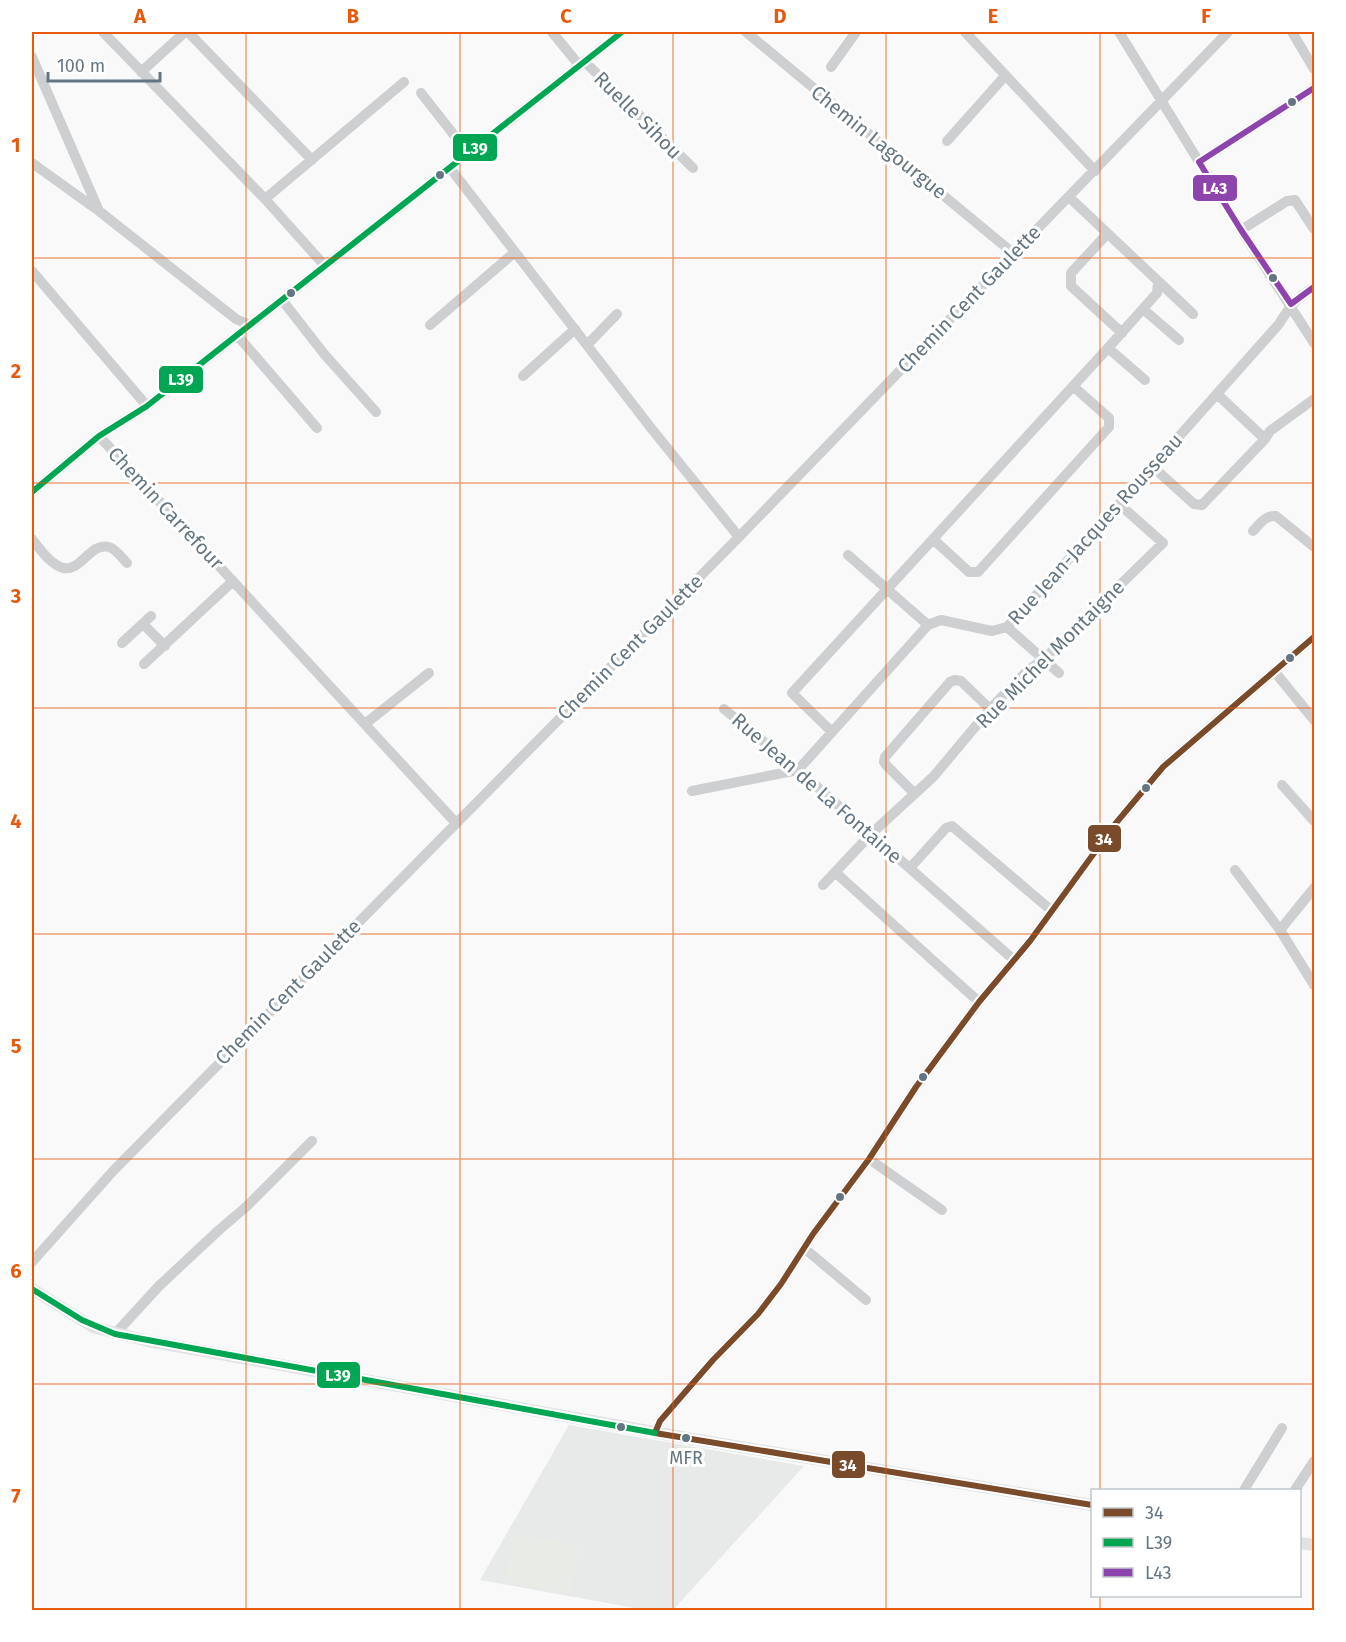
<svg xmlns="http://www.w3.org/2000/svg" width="1346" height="1642" font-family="'Fira Sans',sans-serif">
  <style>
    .built { fill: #e8e9e9 }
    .green { fill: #e8ebe6 }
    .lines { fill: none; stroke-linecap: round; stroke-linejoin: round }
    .minor { stroke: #cecfd0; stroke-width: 10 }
    .major { stroke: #e1e2e2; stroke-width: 12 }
    .bus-1-casing { stroke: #fff; stroke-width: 10 }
    .bus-2-casing { stroke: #fff; stroke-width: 10 }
    .bus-3-casing { stroke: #fff; stroke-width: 10 }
    .bus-1 { stroke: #7a4b2a; stroke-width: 6 }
    .bus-2 { stroke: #00a651; stroke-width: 6 }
    .bus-3 { stroke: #8e44ad; stroke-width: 6 }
    .grid { fill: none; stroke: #e8590c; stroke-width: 1.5; stroke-opacity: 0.55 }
    .bus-dot { fill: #657683; stroke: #fff; stroke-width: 2 }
    .labels { text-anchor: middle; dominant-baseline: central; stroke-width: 6; stroke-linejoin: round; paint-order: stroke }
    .bus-label { font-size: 18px; fill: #657683; stroke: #fff }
    .street-label { font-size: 20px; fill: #657683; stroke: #fff }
    .line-badge { stroke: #fff; stroke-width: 2 }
    .badge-label { font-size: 16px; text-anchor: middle; font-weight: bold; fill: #fff }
    .neatline { fill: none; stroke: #e8590c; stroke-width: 2 }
    .grid-label { font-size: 20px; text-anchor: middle; font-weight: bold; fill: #e8590c }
  </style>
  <rect width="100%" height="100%" fill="#f9f9f9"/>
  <path class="built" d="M569,1425l235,41 -131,144h-27l-166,-30z"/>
  <path class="green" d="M515,1533l65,14 -10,47 -65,-14z"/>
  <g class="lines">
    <path class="minor" d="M103,32l162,167 60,67
      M188,32l124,128
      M552,32l27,33
      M746,32l267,221
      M965,32l130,139
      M1119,32l122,198 73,113
      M1292,32l22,37
      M32,57l67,154
      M584,61l109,107
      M831,67l25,-35
      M141,72l44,-40
      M421,93l48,61
      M947,141l58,-65
      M1199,162l115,-74
      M32,163l67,48 137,108 14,6
      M450,168l201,260 88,109
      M1069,197l124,117
      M265,199l139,-117
      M1241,230l46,-29 8,-1 19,29
      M1107,234l-36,39v13l51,47
      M32,271l115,135
      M282,300l43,55 51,57
      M1143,309l36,31
      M430,325l85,-73
      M237,335l80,93
      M587,345l30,-31
      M1108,348l37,32
      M523,376l52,-47
      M99,436l357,387
      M1265,439l5,-8 44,-32
      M1153,467l41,37 8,1 63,-66 -48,-45
      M32,492l67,-56 48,-30 103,-81 372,-293
      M1253,531c7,-7 12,-16 23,-15l38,31
      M32,539c8,10 18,25 31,29 18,4 27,-26 46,-21 7,2 13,11 18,16
      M934,540l35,32h9l131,-145v-9l-35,-31
      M848,555l80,70
      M143,624l22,22
      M1007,627l52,46
      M122,643l29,-27
      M144,664l89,-83
      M1274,671l40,49
      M724,709l74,61 216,190
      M365,724l64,-51
      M832,732l-40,-39 316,-345 49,-55 1,-11
      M1282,785l32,36
      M692,791l106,-21 130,-145 13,-5 51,11 15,-4 112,-123 160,-180c11,-18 17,-25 35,-37
      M915,794l-28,-28 -3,-4 1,-5 65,-75 5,-2 6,1 29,28
      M910,868l36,-40 6,-2 100,85
      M1235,870l45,60 34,55
      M836,873l143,129
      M823,885l48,-51 63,-58 56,-67 38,-39 16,-11 119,-116 -44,-39
      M1280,930l34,-42
      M869,1159l73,51
      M804,1248l62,52
      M32,1262l82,-92 625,-633 489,-505
      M115,1334l44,-48 60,-56 28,-24 65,-65
      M655,1433l5,-12 53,-61 45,-46 23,-30 32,-50 56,-75 47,-72 63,-85 51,-61 86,-118 47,-56 151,-130
      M1244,1490l38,-62
      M1295,1490l19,-29"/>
    <path class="major" d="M32,1289l61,38 55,14 539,97 405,67
      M1300,1543l14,2"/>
    <defs>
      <path id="bus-1" d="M1092,1505l-437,-72 5,-12 53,-61 45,-46 23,-30 32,-50 56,-75 47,-72 63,-85 51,-61 86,-118 47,-56 151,-130"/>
      <path id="bus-2" d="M32,492l67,-56 48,-30 475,-374
        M32,1289l50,31 33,14 540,99"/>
      <path id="bus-3" d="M1314,88l-115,74 42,68 50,74 23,-17"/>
    </defs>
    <use href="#bus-1" class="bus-1-casing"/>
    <use href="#bus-2" class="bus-2-casing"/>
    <use href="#bus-3" class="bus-3-casing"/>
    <use href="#bus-1" class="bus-1"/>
    <use href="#bus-2" class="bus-2"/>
    <use href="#bus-3" class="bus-3"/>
  </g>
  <path class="grid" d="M246,32v1578M460,32v1578M673,32v1578M886,32v1578M1100,32v1458M32,258h1282M32,483h1282M32,708h1282M32,934h1282M32,1159h1282M32,1384h1282M1100,1596v14"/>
  <g class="bus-dot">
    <circle cx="1292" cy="102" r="5"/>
    <circle cx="440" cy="175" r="5"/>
    <circle cx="1273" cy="278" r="5"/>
    <circle cx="291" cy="293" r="5"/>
    <circle cx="1290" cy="658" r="5"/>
    <circle cx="1146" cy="788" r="5"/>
    <circle cx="923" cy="1077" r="5"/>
    <circle cx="840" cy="1197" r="5"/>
    <circle cx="621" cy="1427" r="5"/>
    <circle cx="686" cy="1438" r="5"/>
  </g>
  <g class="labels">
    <g class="bus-label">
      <text x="686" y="1458">MFR</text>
    </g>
    <g class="street-label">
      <text transform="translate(638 115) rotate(45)">Ruelle Sihou</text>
      <text transform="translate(879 142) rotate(39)">Chemin Lagourgue</text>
      <text transform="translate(969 299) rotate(-46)">Chemin Cent Gaulette</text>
      <text transform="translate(166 508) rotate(47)">Chemin Carrefour</text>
      <text transform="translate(1095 529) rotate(-48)">Rue Jean-Jacques Rousseau</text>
      <text transform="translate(630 647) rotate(-45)">Chemin Cent Gaulette</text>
      <text transform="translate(1050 654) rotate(-45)">Rue Michel Montaigne</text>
      <text transform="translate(817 788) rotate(41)">Rue Jean de La Fontaine</text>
      <text transform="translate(288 992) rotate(-45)">Chemin Cent Gaulette</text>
    </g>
  </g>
  <g class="line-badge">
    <rect x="452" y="133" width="46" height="29" rx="6" fill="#00a651"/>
    <rect x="1192" y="174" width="46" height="28" rx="6" fill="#8e44ad"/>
    <rect x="158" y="365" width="46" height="29" rx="6" fill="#00a651"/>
    <rect x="1087" y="824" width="35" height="29" rx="6" fill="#7a4b2a"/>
    <rect x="316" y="1361" width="45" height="28" rx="6" fill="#00a651"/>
    <rect x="831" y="1450" width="35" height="29" rx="6" fill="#7a4b2a"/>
  </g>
  <g class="badge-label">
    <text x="475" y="154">L39</text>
    <text x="1215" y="194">L43</text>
    <text x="181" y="385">L39</text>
    <text x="1104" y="845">34</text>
    <text x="338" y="1381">L39</text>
    <text x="848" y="1471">34</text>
  </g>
  <rect width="1346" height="1642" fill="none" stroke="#ffffff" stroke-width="66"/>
  <rect x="1091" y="1489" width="210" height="108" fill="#ffffff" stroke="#c1c8cd" stroke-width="1.5"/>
  <rect x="1103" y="1508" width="30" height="9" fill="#7a4b2a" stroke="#c1c8cd" stroke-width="1.5"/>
  <text x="1145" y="1519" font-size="18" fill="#657683">34</text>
  <rect x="1103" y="1538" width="30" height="9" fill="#00a651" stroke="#c1c8cd" stroke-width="1.5"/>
  <text x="1145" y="1549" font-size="18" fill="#657683">L39</text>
  <rect x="1103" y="1568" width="30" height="9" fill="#8e44ad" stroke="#c1c8cd" stroke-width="1.5"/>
  <text x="1145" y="1579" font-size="18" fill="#657683">L43</text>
  <path d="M48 72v9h112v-9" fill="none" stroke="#657683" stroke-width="3"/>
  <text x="57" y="72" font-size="18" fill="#657683" stroke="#ffffff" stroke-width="4.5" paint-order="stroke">100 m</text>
  <rect x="33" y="33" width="1280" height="1576" class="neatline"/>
  <g class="grid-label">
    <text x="140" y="23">A</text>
    <text x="353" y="23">B</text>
    <text x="566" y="23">C</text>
    <text x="780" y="23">D</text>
    <text x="993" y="23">E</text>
    <text x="1206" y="23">F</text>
    <text x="16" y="152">1</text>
    <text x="16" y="378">2</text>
    <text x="16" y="603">3</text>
    <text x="16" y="828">4</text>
    <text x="16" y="1053">5</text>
    <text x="16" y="1278">6</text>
    <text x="16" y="1503">7</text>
  </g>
</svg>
